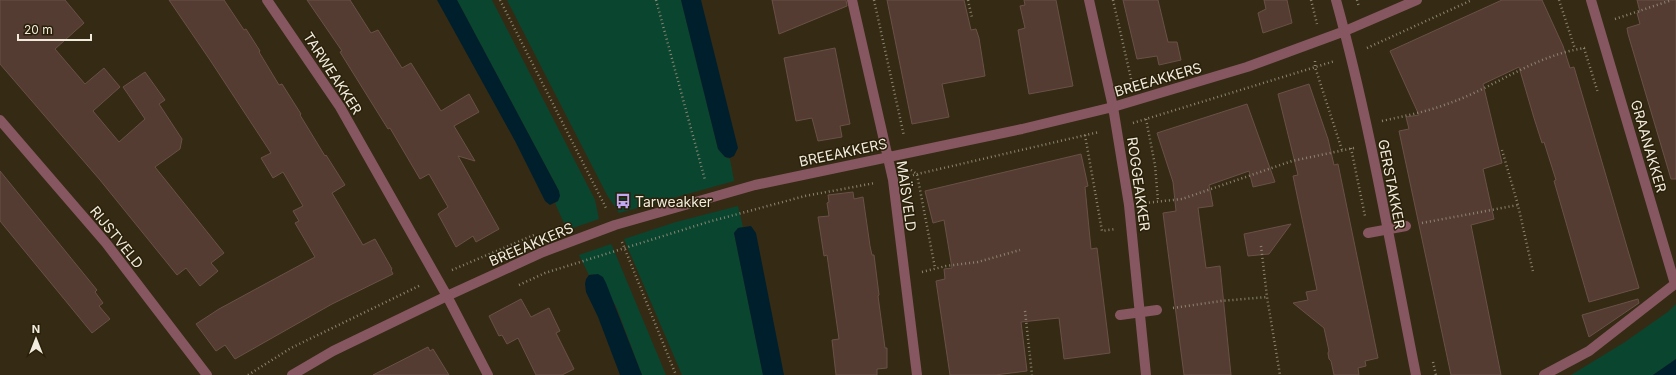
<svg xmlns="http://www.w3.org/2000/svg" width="1676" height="375" font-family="Inter,sans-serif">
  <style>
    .green { fill: #0a4530 }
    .water { fill: #001f2d }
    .building { fill: #553c32; stroke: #6a5046 }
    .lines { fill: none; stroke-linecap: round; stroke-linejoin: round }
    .path { stroke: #8d8572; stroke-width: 2.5; stroke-dasharray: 1 3; stroke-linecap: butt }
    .lane { stroke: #865760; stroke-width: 10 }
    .street { stroke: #865760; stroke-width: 10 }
    .labels { text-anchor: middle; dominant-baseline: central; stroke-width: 3; stroke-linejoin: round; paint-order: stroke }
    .street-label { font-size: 14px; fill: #f1ebdd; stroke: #2b210a }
    .poi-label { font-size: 14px; fill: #f1ebdd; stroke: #2b210a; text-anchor: start }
  </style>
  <rect width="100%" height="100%" fill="#352b14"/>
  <path class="green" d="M457,0h35l103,200 4,19 -32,11 -12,-27 3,-2 1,-10z
    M507,0h174l37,149 7,8 5,2 4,22 -115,32 -12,-18z
    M738,206l5,21 -5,1 -4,5 29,142h-81l-58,-136 52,-17z
    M611,244l2,4 53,127h-24l-26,-69 -22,-32 -5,1 -10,-20z
    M1676,304v55l-23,16h-82l54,-33 44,-31z"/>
  <path class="water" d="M437,0h20l102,191 1,5 -2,5 -8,4 -5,-4 -30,-60z
    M681,0h20l37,148 -4,8 -4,2 -5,-1 -7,-8z
    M751,226l5,7 28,142h-21l-29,-142 4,-5z
    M598,274l5,3 3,6 36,92h-22l-22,-58 -12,-25 -1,-8 1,-5 3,-4z
    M1676,359v16h-23z"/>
  <path class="building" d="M0,0h65l19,23 -29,26 30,35 19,-16 16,19 -27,24 26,31 26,-23 -22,-32 22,-15 20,28 -6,4 23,35 -2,10 -25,18 69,86 -13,10 7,8 -18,15 -14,-18 -9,7 -77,-95 -100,-116z
    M169,0h55l20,30 2,-1 14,22 -1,1 20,33 3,-1 19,30 -1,1 25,41 1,-1 19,30 -13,8 31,52 12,-6 17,30 -1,1 2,4 -61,30 -97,55 -10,-14 -9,6 -20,-27 23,-15 96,-52 -20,-34 4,-2 -6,-10 10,-5 -20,-34 -10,6 -12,-20 10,-5 -61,-93z
    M307,0h43l21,33 7,-3 24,38 9,-5 30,48 28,-17 10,18 -25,14 21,35 -17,-5 41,73 -23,13 -3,-6 -17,11 -18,-33 10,-7 -19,-33 -9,5 -30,-51 -2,1 -48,-77 2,-1z
    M772,0h74l1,6 -68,28z
    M887,0h77l7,30 5,-1 3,9 6,38 -43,8 7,33 -37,7z
    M1024,0h32l17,86 -44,8 -11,-64 7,-2 -5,-22 5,-1z
    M1123,0h35l10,42h9l4,18 -22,5 -2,-9 -20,3z
    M1264,0h23l5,23 -29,10 -5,-20 8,-4z
    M1502,0h40l21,46 7,22 4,-1 65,221 -50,14 -35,-121 2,-1 -12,-38 -2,1 -8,-25 -15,-51 -36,17 19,79 -19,6 11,50 -23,6 30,150h-50l-52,-244 10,-2 -3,-12 13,-2 -29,-64z
    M1637,0h39v179h-5l-43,-145 -1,-6 13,-4 -3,-11 3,-1z
    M835,48l15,76 -10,2 2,11 -24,4 -6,-23 -16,3 -12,-63z
    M1309,84l19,55 6,26 4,-1 40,194 -13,3 1,5 -8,2 1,7h-25l-3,-14 -2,-2 -1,-6 1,-2 -5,-23 -31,-25 15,-3 -2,-8 11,-2 -24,-114 5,-1 -20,-81z
    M1247,104l28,78 -22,5 -4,-16 -40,14 4,21 -15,2 8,60 14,-2 11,109h-47l-21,-162 13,-2 -3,-29 -16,-49z
    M1081,154l7,32 -3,1 6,62 6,-1 13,105 -46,6 -5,-41 -38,4 6,49 -32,4h-45l-14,-94 9,-2 -1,-10 8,-1 -8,-48 -11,3 -8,-32z
    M0,171l97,119 -2,2 8,11 -4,3 11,13 -18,14 -92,-112z
    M853,192l1,7 9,-2 7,49 2,9h2l5,40 -1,1 7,52h2v20l-10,1v6h-41l-4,-35 7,-1 -12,-84 -3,1 -6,-39 11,-1 -2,-13 2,-1 -1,-7z
    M1291,224l-22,30 -21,2 -4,-22z
    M521,299l10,18 18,-9 11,23 -4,2 18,36 -12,6h-26l-18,-37 -11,6 -5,-9 -3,1 -10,-20z
    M1638,299l1,4 -50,34 -7,-22z
    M428,347l2,4 3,-2 16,26h-76z"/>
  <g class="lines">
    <path class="path" d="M500,0l107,210
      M656,0l49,180
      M874,0l30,136
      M968,0l4,18
      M1113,0l19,83
      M1311,0l6,24
      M1357,0l2,7
      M1559,0l16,49
      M1615,19l57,-19
      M1367,48l105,-48
      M1584,48l14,45
      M1315,61v6l27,83
      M1146,119l9,46 3,36
      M1382,121c22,-5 44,-9 65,-17 47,-16 88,-49 138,-56
      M1133,123l202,-62
      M1085,135l17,96 13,-2
      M1351,148l14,68
      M1502,150l16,55 15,67
      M911,170l6,4 18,94
      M909,176l190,-44
      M1145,203l37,-4 110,-38 62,-13
      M1422,223l96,-18
      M622,242l54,133
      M1261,246l6,51 13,78
      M452,270l82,-35
      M922,272l24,-6 32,-4 42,-12
      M519,285l26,-12 163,-51 97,-26 70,-13
      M1173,308l48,-7 46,-4
      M1025,311l7,64
      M1433,362l3,13
      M248,375l43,-27 130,-63"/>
    <path class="lane" d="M1368,233l38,-7
      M1120,315l37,-5"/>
    <path class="street" d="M267,0l73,107 107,189 41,79
      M852,0l41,180 24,195
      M1089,0l24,107 16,98 17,170
      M1336,0c34,123 55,250 80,375
      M0,120l106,123 101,132
      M292,375l41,-24 114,-55 96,-44 72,-27 140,-40 267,-56 91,-22 134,-40 98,-36 72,-31
      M1544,375l45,-24 86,-67 -84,-284"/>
  </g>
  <defs>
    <symbol id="bus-bare" viewBox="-9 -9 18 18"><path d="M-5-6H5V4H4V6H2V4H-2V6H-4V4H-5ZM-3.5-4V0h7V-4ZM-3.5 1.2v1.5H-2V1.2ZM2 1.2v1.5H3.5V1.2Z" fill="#c1a8f3" stroke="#2b210a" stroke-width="2.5" paint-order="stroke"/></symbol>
  </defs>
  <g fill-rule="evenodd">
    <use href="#bus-bare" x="612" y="190" width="22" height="22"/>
  </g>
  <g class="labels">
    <g class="street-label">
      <text transform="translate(333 73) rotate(57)">TARWEAKKER</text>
      <text transform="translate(1158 79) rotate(-16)">BREEAKKERS</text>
      <text transform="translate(1649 146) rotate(74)">GRAANAKKER</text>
      <text transform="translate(843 152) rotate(-12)">BREEAKKERS</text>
      <text transform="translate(1139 184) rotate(82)">ROGGEAKKER</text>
      <text transform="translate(1392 184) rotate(79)">GERSTAKKER</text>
      <text transform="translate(907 196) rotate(82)">MAÏSVELD</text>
      <text transform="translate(117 237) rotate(51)">RIJSTVELD</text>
      <text transform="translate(531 244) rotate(-23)">BREEAKKERS</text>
    </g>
    <g class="poi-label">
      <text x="635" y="201">Tarweakker</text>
    </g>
  </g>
  <g transform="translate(36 339)" stroke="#2b210a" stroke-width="3" paint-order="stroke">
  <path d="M0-3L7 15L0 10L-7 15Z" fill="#f1ebdd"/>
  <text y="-6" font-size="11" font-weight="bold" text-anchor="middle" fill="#f1ebdd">N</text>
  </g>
  <path d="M18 34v6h73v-6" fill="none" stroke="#f1ebdd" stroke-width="2"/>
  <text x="24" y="34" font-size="12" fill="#f1ebdd" stroke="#2b210a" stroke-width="3" paint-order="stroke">20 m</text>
</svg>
